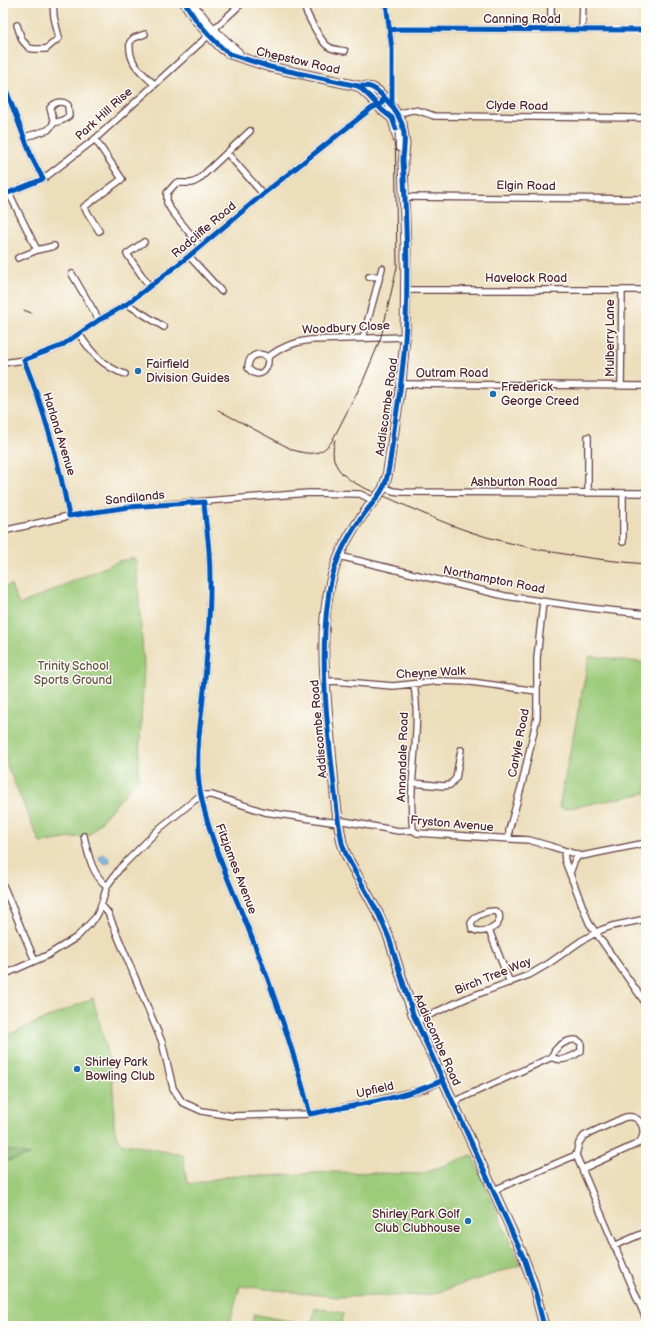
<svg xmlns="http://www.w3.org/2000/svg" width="649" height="1329" font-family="'Balsamiq Sans',sans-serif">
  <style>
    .green { fill: #9ccb7a; stroke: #737552 }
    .forest { fill: #7daf6a; stroke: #64674a }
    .water { fill: #69aedf; stroke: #5a6685 }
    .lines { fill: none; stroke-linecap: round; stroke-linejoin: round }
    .minor-casing { stroke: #623c41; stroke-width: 8 }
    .trunk-casing { stroke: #623c41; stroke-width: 11 }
    .minor { stroke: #fff; stroke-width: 5.5 }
    .trunk { stroke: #fff; stroke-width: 9 }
    .tram { stroke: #4a1f2b; stroke-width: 1 }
    .trunk-bridge-casing { stroke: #623c41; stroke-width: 11; stroke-linecap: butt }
    .trunk-bridge { stroke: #fff; stroke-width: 9 }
    .cycleway-casing { stroke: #fdfcf7; stroke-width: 8 }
    .cycleway { stroke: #0057b8; stroke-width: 5 }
    .poi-dot { fill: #1f6fb2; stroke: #fdfcf7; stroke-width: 1.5 }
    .labels { text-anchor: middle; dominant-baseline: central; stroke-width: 3; stroke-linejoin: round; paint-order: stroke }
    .street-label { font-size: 12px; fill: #4a1f2b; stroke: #fdfcf7 }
    .poi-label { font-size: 12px; fill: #4a1f2b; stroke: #fdfcf7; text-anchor: start }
    .park-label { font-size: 12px; fill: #635343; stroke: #fdfcf7 }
  </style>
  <rect width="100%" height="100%" fill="#fdfcf7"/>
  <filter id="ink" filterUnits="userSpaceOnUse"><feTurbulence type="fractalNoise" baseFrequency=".025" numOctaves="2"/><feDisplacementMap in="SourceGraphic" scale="8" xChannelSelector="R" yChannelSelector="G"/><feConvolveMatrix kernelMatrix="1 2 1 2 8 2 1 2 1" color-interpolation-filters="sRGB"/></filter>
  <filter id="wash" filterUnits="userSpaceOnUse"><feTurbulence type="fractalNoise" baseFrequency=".012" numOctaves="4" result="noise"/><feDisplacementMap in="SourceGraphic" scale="16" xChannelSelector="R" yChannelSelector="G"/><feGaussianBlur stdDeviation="0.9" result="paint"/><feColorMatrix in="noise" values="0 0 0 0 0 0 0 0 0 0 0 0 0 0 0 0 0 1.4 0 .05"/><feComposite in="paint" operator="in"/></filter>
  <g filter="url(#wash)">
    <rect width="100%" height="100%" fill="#ecdebb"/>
    <path class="green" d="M136,558l8,109 -6,112 -49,56 -49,8 -37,-87v-169l8,-2 8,20 100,-44z
      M591,656l55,7v130l-81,16 -6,-2 30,-150z
      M93,998c9,35 20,70 21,106 0,12 -2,30 7,39l62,12 4,27 3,2 46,-9 33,1 60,-4 92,2 51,-19 48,110 -90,30 -93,2 -97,-11 -11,40h-226v-289z
      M315,1308l29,5 -3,13h-90l3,-12 57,12z"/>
    <path class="forest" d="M3,1149l28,6 -28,7z"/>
    <path class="water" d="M103,854c4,2 7,3 7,8l-4,2 -6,-4 -1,-4z"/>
  </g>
  <g filter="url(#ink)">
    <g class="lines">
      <defs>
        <path id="minor" d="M303,3c3,10 18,40 26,44 5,3 11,3 16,4
          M386,3l6,46v57
          M551,3v26
          M17,25l5,15 7,8 5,1h12l13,-11 -5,-21 -1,-14
          M582,29l1,-26
          M213,30l29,-27
          M390,30l8,-1 248,1
          M145,34l-11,4 -4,4c-2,21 10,29 24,42
          M3,82l29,76 11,21
          M395,116c20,-9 19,-7 39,0l212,2
          M25,137l23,-7 6,-7 9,-3 6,-4 -1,-11c-6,-5 -13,-3 -18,3l4,15
          M95,139l27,40 -38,28 15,24
          M227,153l36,41
          M9,193l28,57
          M3,195l40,-16 52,-40 114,-104
          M405,197l241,2
          M144,242l-17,12 22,32
          M200,246l-29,-36 -4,-7v-10l9,-10h16l6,-3 52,-49
          M189,256l32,35
          M18,258l19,-8 17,-4
          M72,274l27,46
          M369,277l11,-1
          M407,290h239
          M127,304l37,23
          M79,334c12,18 24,33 46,40
          M363,338l19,-70
          M268,357c-11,-6 -20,-1 -20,11 11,13 21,2 20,-11 13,-10 26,-15 42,-17l95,-3
          M24,360c20,50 35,102 45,156
          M3,363l21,-3 37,-14 38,-26 28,-16 62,-48 74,-62 109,-86 10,-5 1,-6
          M401,384l245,2
          M621,386l1,-96
          M383,487l10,4 8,1 245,1
          M588,493v-56
          M204,502c1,17 4,33 5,50 3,42 -1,85 -4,127 -3,38 -12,79 -4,117 10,48 31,92 49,137 24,59 44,119 60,181
          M3,531l66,-15 60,-9 180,-14 51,1 14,7
          M623,542v-49
          M339,556l166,40 92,13 49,5
          M325,682l9,-1 59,5 46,-5 32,1 66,9
          M413,783l31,3 6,-1 6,-7 5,-28
          M338,820l61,11 14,-1 4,3 112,7 21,6 32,10 64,-13
          M413,830c-6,-48 9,-97 1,-145
          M84,836c4,18 8,39 23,50
          M509,839v-9l13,-46 15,-67v-59l6,-56
          M564,851l1,10 24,62 57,81
          M570,873l4,-11 4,-6
          M3,885l32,76
          M101,905l7,8 54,129 11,46 9,14 20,9 30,5 78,-2 61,-12 56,-14 16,-8
          M495,911l4,3c4,14 -17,21 -27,15l-1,-6c5,-8 15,-12 24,-12z
          M489,930l21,53
          M3,975l45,-20 29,-18 19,-20 4,-8 7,-23 13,-18 40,-40 41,-33h11l53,17 73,11
          M416,1021l51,-23 62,-23 19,-11 33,-23 20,-11 11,-4 34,-7
          M453,1102l99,-45c1,-10 21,-23 29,-14v8c-8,6 -21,12 -29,6
          M576,1155l70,164
          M576,1155l3,-12 5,-7 39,-18c17,-6 26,13 16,25l-57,26
          M494,1190l82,-35
          M614,1246l32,-14"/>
        <path id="trunk" d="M185,3l11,17 13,15 13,13 8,6 40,13 88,19 15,2 5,3 12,13 12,19 3,22 -2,18 3,86 -1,88 -4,47 -14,93 -4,12
          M194,7l19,23 25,23
          M358,86l12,11 12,13 10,8 2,5 6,24
          M377,497c-17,20 -32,42 -41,67 -18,50 -12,113 -7,166 3,30 5,60 9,90l4,23 5,14 32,58 10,23 24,76 108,237 12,32 11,43"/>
      </defs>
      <use href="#minor" class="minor-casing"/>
      <use href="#trunk" class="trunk-casing"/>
      <use href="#minor" class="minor"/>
      <use href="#trunk" class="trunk"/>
      <path class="tram" d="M24,310l7,3
        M218,410l75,40c17,5 28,6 39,-9l31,-60 13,-31 5,-13 16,-70 -3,-219 -6,-45
        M335,440c-12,38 32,48 58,60 35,16 71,32 109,41 47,12 95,19 144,23"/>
      <defs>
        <path id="trunk-bridge" d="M377,497l6,-8"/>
      </defs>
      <use href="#trunk-bridge" class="trunk-bridge-casing"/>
      <use href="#trunk-bridge" class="trunk-bridge"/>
      <defs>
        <path id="cycleway" d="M185,3l11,17 13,15 13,13 8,6 40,13 88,19c5,0 10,-1 15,2 11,6 24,24 29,36 4,12 2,23 1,35 0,6 1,13 1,19 3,58 5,118 0,176 -2,23 -5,46 -9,69 -3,19 -4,40 -9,58 -4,14 -16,24 -24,36 -18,24 -31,52 -34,82 -10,72 2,149 10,221l4,23 5,14 32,58 10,23 24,76 112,247 11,34 8,31
          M386,3l6,46v58
          M390,30l8,-1 248,1
          M3,82l29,76 11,21 -40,16
          M358,86l12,11 12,13 10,8 4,11
          M383,97l-1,6 -10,5 -109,86 -74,62 -62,48 -28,16 -38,26 -37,14c20,50 35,102 45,156l60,-9 75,-5c1,17 4,33 5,50 3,42 -1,85 -4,127 -3,38 -12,79 -4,117 10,48 31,92 49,137 24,59 44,119 60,181 44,-9 93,-15 133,-34"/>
      </defs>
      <use href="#cycleway" class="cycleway-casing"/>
      <use href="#cycleway" class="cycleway"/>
    </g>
  </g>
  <g class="poi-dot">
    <circle cx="138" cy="371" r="4"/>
    <circle cx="493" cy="394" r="4"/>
    <circle cx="77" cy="1069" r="4"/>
    <circle cx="468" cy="1221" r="4"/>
  </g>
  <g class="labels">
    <g class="street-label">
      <text x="522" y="19">Canning Road</text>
      <text transform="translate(298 61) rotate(13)">Chepstow Road</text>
      <text transform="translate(517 106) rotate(1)">Clyde Road</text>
      <text transform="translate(104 114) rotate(-42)">Park Hill Rise</text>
      <text transform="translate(526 186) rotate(1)">Elgin Road</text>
      <text transform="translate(204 230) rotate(-40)">Radcliffe Road</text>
      <text x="526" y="278">Havelock Road</text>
      <text transform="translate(346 328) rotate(-3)">Woodbury Close</text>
      <text transform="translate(610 338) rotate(-90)">Mulberry Lane</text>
      <text x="452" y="373">Outram Road</text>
      <text transform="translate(387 407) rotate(-82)">Addiscombe Road</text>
      <text transform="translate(59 434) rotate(73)">Harland Avenue</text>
      <text x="514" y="482">Ashburton Road</text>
      <text transform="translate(135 498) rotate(-6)">Sandilands</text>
      <text transform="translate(494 580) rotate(11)">Northampton Road</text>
      <text transform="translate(431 673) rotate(-3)">Cheyne Walk</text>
      <text transform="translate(319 729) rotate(-95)">Addiscombe Road</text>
      <text transform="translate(519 743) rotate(-79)">Carlyle Road</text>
      <text transform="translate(403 757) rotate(-88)">Annandale Road</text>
      <text transform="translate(452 824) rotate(5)">Fryston Avenue</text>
      <text transform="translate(236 869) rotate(69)">Fitzjames Avenue</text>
      <text transform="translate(493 976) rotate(-22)">Birch Tree Way</text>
      <text transform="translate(437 1040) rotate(66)">Addiscombe Road</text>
      <text transform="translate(375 1090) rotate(-13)">Upfield</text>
    </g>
    <g class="poi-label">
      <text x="146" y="364">Fairfield<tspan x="146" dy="14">Division Guides</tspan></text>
      <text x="501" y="387">Frederick<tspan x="501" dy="14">George Creed</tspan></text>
      <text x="85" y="1062">Shirley Park<tspan x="85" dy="14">Bowling Club</tspan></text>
      <text x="460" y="1214" text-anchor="end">Shirley Park Golf<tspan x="460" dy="14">Club Clubhouse</tspan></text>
    </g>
    <g class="park-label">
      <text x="73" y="666">Trinity School<tspan x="73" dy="14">Sports Ground</tspan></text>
    </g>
  </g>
  <rect width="649" height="1329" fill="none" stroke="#fdfcf7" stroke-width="16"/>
</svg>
